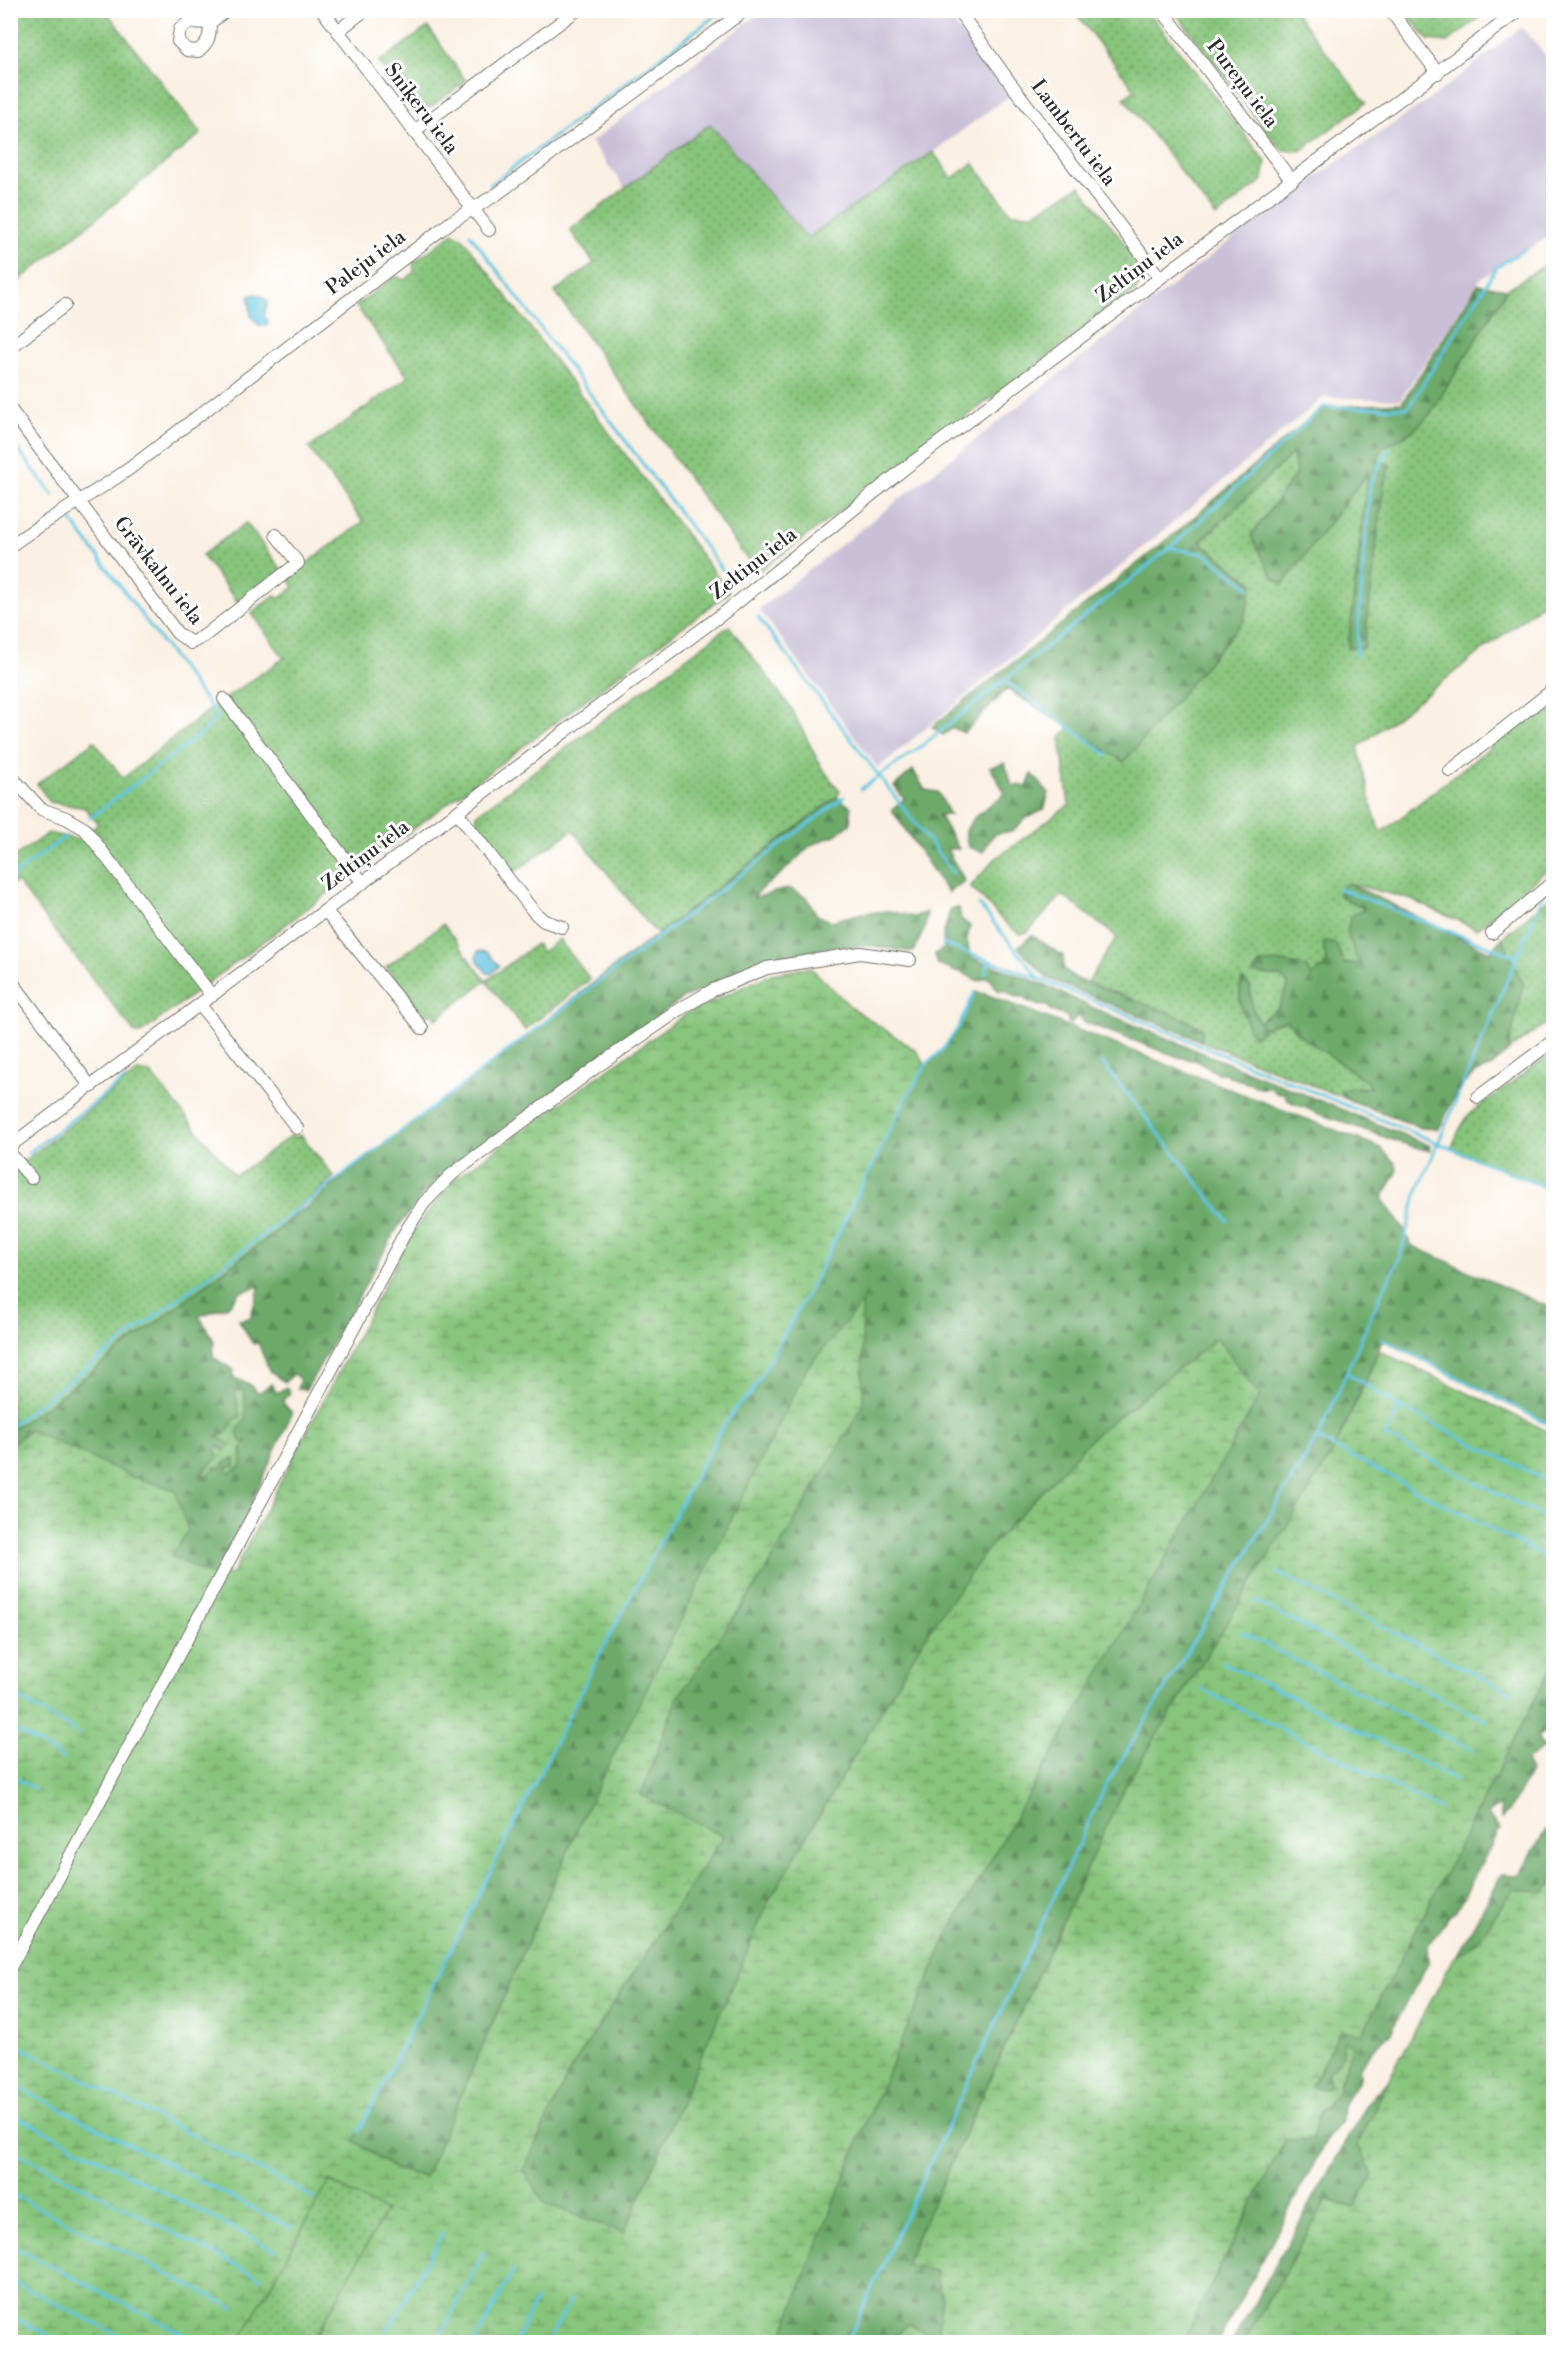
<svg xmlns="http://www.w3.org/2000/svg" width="1564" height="2353" font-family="'Libre Bodoni',serif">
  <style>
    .industrial { fill: #c9bfd7 }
    .grass { fill: url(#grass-dots); stroke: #597853; stroke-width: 1.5 }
    .forest { fill: url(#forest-firs); stroke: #4c6a4b; stroke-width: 1.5; fill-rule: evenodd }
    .wetland { fill: url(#wetland-marsh); stroke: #597853; stroke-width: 1.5 }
    .water { fill: #63c6e0; stroke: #477886; stroke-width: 1.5 }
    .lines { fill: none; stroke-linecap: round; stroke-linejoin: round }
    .stream { stroke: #63c6e0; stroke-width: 3 }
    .minor-casing { stroke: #73706b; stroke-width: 14 }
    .minor { stroke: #fff; stroke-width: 12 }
    .labels { text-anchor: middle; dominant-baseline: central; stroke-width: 6; stroke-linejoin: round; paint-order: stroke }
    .street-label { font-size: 20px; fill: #2b2b2b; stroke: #fff }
  </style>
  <defs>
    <pattern id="grass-dots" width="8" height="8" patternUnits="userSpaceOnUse" patternTransform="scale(1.5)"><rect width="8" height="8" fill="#87c57b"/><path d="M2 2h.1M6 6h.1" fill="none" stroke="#6fa065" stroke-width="1.8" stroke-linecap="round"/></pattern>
    <pattern id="forest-firs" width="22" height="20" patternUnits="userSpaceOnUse" patternTransform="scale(1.5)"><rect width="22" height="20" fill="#6daa6b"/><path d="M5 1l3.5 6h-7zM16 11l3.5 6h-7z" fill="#5a8b58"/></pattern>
    <pattern id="wetland-marsh" width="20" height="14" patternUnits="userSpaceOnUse" patternTransform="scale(1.5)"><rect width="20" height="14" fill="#87c57b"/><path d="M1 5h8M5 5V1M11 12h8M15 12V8" fill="none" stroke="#6fa065"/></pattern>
  </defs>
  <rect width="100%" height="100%" fill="#fff"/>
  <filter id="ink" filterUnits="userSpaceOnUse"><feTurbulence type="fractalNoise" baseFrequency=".0167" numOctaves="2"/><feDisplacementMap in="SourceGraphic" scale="12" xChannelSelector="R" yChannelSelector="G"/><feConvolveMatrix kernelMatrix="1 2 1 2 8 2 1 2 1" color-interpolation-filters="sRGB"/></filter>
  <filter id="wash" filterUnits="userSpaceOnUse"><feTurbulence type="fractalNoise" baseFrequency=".008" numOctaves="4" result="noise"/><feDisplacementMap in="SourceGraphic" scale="24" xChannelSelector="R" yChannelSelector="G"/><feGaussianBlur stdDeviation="1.35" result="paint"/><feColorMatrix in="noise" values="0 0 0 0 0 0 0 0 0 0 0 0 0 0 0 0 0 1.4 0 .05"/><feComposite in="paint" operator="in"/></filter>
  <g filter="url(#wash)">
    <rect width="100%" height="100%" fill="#faf0e3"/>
    <path class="industrial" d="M762,11h182l65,85 -76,56 -126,87 -97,-115 -84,65 -35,-47z
      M1522,27l31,38v169l-73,45 -80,121 -76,-3 -446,371 -119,-159 519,-406 163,-112z"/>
    <path class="grass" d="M11,10l95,1 95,123 -190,153z
      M1074,11h74l118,151 -3,18 -47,37 -92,-119 11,-8z
      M1174,11h120l72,92 -66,48 -19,-1z
      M1411,11v-1l78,1 -42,31 -19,-2 -21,-26z
      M428,27l38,54 -48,35 -39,-54z
      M710,124l97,114 126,-86 19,26 21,-15 38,50 22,1 47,-28 62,80 1,13 -8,12 -378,282 -202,-281 39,-29 -24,-33z
      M453,233l9,4 267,355 -589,442 -6,-2 -117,-150 -6,4 -1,-26 38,-27 32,7 18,-16 -13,-16 -35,-6 -13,-18 57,-43 29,37 91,-72 70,-48 -33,-45 24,-18 3,4 16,-12 -6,-10 75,-55 -54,-74 99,-71 -52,-71 39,-30 10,4 9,-8 -1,-9z
      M1553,260v336l-195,151 15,64 8,22 172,-135v167l-76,64 -68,-30 -61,-16 17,27 -6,54h-15l-20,-21 3,21 -15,13 -52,-14 -6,10 27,4 8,8 -11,23 -19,14 -7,-15 -2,-21 -8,-7c-6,23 1,37 12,58l18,-13 15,-4 10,13 68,47 6,9 -30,2 6,8 -146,-58 1,-13 -32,-15 -83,-30 30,-46 -55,-42 -34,37 -8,2c-20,-12 -32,-32 -50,-47l25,-28 74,-54 -9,-67 9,-10 55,33 129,-178 -53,-41 93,-90 3,22 -45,62 32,48 86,-113 -21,177 36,-164 6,-19 -13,-3 4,-14 32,-17 17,-17 77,-125z
      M246,523l36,47 -45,32 -35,-47z
      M729,626l62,82 31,60 18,23 -3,6 -178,136 -6,-3 -80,-100 -60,43 -37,-49 1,-10z
      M1553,895v123l-45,33 15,-67 -21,-46z
      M443,924l43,57 50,-37 6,8 17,-13 31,40 -65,51 -39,-49 -50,38 -5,-6 -8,3 -37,-49z
      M1553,1052v139l-102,-42 8,-19 10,-16z
      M139,1071l11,2 85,103 57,-41 3,3 6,-3 33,42 -56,53 -234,178 -33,22v-259z
      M329,2181l57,30 -74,131h-73z"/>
    <path class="forest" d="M1478,284l29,5 -77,125 -17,17 -31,17 -5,13 13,4 -6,19 -20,164h-16l20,-176 -85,112 -10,-7 -22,-41 45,-62 -3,-21 -93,89 53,42 -9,36 -120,142 -117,-73 -43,44 -11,-5 -10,7 -11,-8 241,-192 150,-128 79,-4z
      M1005,763l7,22 15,1 5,-12 17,19 -5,17 -18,8 -14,14c-21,0 -20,4 -29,20l-15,-5c-1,-5 -3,-12 -2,-15 5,-18 27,-27 39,-39l-15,-26z
      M913,770l12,20 13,2 12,23h-11l20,34h-12l18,32 -17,12 -56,-83 12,-11 -10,-13z
      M837,797l14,10 -1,17 -15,11 -24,10 -29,28 -22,17 -6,8 35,-10 17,9 11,18 14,6 31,-8 27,-2 25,6 13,-5 -2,16 -12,24 -42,-6 -40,1 -63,14 -85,37 -237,172 -26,29 -22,28 -92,163 -9,-1 3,-9 -6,-6 -9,8 -15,-10 -12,-29 -5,1 -14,-24 11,-2 10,-32 -20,6 -12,14 -29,10 15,25 -1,16 21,13 -2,7 17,7 9,9 13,-9 6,9 9,-6 4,6 -7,7 1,4 8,9 -75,168 -46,-25 4,-66 -40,-12 -105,-48 -19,15v-15l33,-22 234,-178 111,-90 85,-62 110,-88zM236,1402l10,15 -9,15 3,10 6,-1 -5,7 2,7 -13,17 5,-7v-6c-14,2 -22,14 -35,17l4,-6 14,-13 1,-11 5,5 7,-8 -13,-6 9,-5 7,-13 6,-2v-8z
      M1348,883l142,69 12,-14 21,46 -15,67 -16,15 -17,8 -17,15 -19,40 -18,-1 -74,-29 -7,-8 14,-4 17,1 -6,-8 -68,-47 -10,-13 -15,4 -19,13c-10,-21 -17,-35 -11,-58l8,7 2,21 7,15 19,-14 11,-23 -8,-8 -28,-4 7,-10 23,-1 23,5 6,9 15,-12 -4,-22 13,2 8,20 15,-1 -12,-30 4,-17 14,-7 -26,-14 1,-6z
      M959,908l2,11 9,7 -3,14 3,17 72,27 56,26 333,136 -1,5c-40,-9 -76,-27 -115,-38 -10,-8 -30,-8 -31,-21l-7,2 -6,-6c-16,3 -26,-9 -42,-11l-3,-4h-9l-20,-12 -19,-4 -95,-35 -5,-7 -7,9 -3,-2v-5l-16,-6 -6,-6 -7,1 -12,-5 -3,-4h-9l-9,-6h-7l-11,-14 -10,4 -19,-10 -3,1c-3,-1 -5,-3 -7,-4 -12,-4 -11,0 -14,-14l9,-6 -1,-12 7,-26z
      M1032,935l31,21 1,13 13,10 93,34 33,15 -2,13 -154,-63 -29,-31z
      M975,992l11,2 393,153 16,16 3,8 -16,27 23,33 6,14 142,64v118l-170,-87 -51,114 -208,334 -219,475 30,7 7,28 -5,40 -28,-14 -22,18h-107l23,-62 63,-158 84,-192 309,-534 -42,-57 -122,96 -107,114 -60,83 -158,268 -146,333 -79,-29 -23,-33 48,-101 153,-234 -83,-40 36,-96 85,-122 -176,234 -160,365 -30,-8 -41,-28 247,-489 118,-219 19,-28 12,-10 62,-110 92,-183 22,-37 17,-16 15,-21z
      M1553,1664v62l-16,11 6,11 -17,13 4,11 -20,38 -9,9 -1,-14 -13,8 13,16 -44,82 -7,5 -21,30 1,15 -39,73 -12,10 -18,23v11l-17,27 -1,16 -16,20 -108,201h-36l103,-202 27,-1 6,-25 20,-22 7,-26 -1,-24 -4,18 -11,12 1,14 -9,3 -10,-2 30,-59 21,6z
      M1553,1818v63l-8,13 -32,-5 -35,52 -23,17 47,-84 17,1z
      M1389,2079l-31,66 15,30 -19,33 -27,-8 -83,142h-12l136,-240z"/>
    <path class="wetland" d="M810,967l42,41 65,43 9,14 -22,37 -92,183 -62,110 -12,10 -19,28 -118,219 -247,489 41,28 30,8 160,-365 222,-444 55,-65 1,102 -102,173 -85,122 -35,95 82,41 -153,234 -47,101 22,33 79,29 146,-334 158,-267 60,-83 107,-114 122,-97 43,58 -310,534 -84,192 -63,158 -23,62h-468l74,-131 -57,-30 -90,161h-228v-897l19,-15 105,48 40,12 13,41 -17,25 41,20 20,-2 178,-338 44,-57 232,-165 85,-40z
      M1380,1351l173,83v230l-191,370 -21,-5 -30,57 10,3 9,-3 -1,-14 11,-12 4,-19 9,5 -12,32 -3,14 -20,22 -6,25 -27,1 -103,202h-295l22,-18 28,14 5,-40 -7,-27 -30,-7 219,-476 208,-334z
      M244,1390l2,27 -9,15 3,10 7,-1 -6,7 1,18 -12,7 -4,-5 9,-3v-6c-7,0 -12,3 -14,10l-5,-3 -7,8 -9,2 18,-19 -3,-7 4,-4 5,5 6,-7 -13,-7 10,-5 7,-13 6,-2 -5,-25z
      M1553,1881v461h-309l83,-142 27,8 19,-33 -15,-30 31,-66 65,-121 24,-17 35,-52 32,4z"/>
    <path class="water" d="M254,294l6,1 8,6 -4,14 4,7 -2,4 -7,-1 -8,-9 -2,-19z
      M478,951l9,1 12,14 -8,8 -4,-1 -11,-15z"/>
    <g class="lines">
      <path class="stream" d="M490,185l233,-175
        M470,234l263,350
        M10,439l43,56
        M71,520l146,196 -12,15 -115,87
        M1170,548l35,6 44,33
        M758,617l195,256
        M1356,656l14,-172 19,-35
        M1004,680l104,75
        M861,789l62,-44 247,-197 153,-141 85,1 89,-141 28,-19
        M10,878l56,-42
        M1551,879l3,-7
        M1340,889l177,68
        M979,905l61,74 514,212
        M943,944l97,35
        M985,974l5,-13
        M1101,1061l127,160
        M28,1153l97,-74
        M1383,1339l171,88
        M1347,1373l53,34 154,77
        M1400,1407l-15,29 169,86
        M10,1426l834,-629
        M1316,1438l238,123
        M1277,1572l235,121
        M1255,1601l232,120
        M1241,1632l233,119
        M1222,1662l235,118
        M1202,1689l238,120
        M10,1693l70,41
        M10,1727l55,32
        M10,1775l25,14
        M10,1817l3,1
        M21,2047l294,151
        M10,2083l282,145
        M10,2113l266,137
        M359,2132l242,-480 118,-219 19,-28 12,-10 62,-110 92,-183 22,-37 17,-16 15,-21 17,-36
        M10,2149l251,129
        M10,2193l224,115
        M10,2245l190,97
        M10,2280l122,62
        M10,2316l53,26
        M381,2342l62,-109
        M437,2342l47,-90
        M475,2342l38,-71
        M515,2342l21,-42
        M548,2342l23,-43
        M847,2342l258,-555 215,-354 60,-137 20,-39 16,-62 127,-299"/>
    </g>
  </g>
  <g filter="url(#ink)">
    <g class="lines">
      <defs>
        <path id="minor" d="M322,10l167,220
          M958,10l53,74 149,194
          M1162,10l130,171
          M1390,10l48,63
          M210,23c0,13 -1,19 -12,28l-11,-1 -9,-9 2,-12 9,-7 21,1 16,-13
          M338,31l27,-21
          M413,132l164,-122
          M10,348l55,-43
          M10,409l167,224 14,10 13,-7 94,-73 -22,-28
          M10,546c39,-28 80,-50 119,-77l322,-247 46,-28 248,-184
          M224,699l139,184
          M1450,771l104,-82
          M10,775l31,34 25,9 19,11 127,167
          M457,812l77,100 10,9 18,6
          M326,911l96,117
          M1492,933l62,-52
          M10,979l81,108
          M200,1005l97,123
          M1478,1097l76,-57
          M10,1146l719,-537 176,-141 615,-458
          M10,1153l21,25
          M10,1968l396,-737 18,-28 27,-28 148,-110 83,-57 31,-18 54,-22 93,-15 50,7"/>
      </defs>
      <use href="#minor" class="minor-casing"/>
      <use href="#minor" class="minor"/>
    </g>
  </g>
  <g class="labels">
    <g class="street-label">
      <text transform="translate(1242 84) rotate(53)">Pureņu iela</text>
      <text transform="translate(421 109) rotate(53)">Sniķeru iela</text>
      <text transform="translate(1073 133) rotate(53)">Lambertu iela</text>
      <text transform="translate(366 263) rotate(-37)">Paleju iela</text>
      <text transform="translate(1140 268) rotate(-37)">Zeltiņu iela</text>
      <text transform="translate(754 564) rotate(-38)">Zeltiņu iela</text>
      <text transform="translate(158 571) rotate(52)">Grāvkalnu iela</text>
      <text transform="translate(366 856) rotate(-37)">Zeltiņu iela</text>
    </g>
  </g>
  <rect width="1564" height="2353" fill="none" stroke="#fff" stroke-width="36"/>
</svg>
